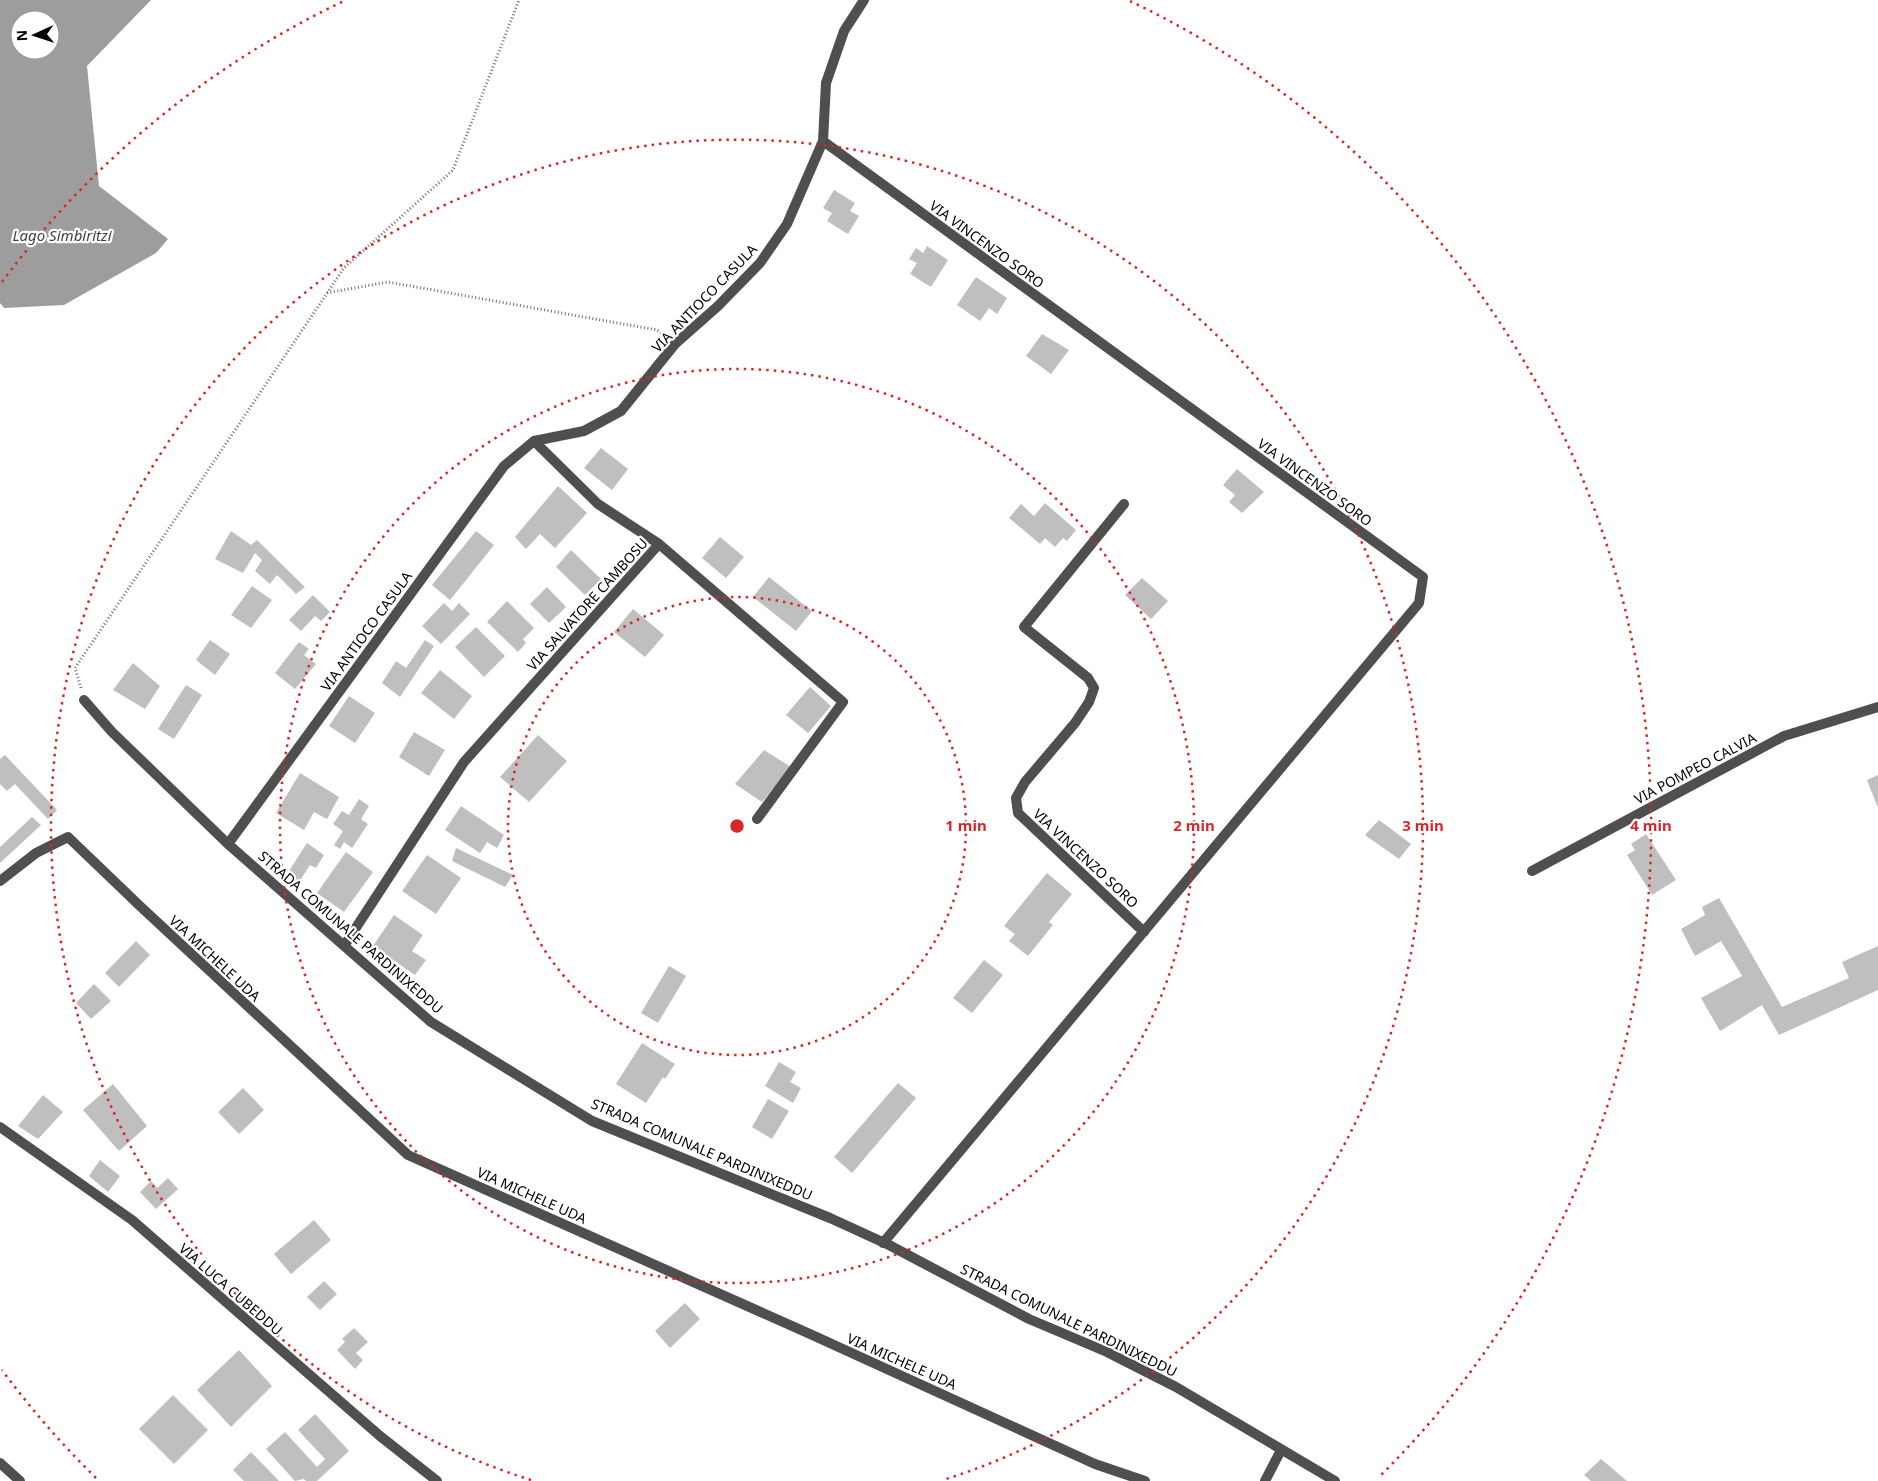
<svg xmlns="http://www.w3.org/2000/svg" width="1878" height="1481" font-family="'Noto Sans',sans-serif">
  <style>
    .water { fill: #9d9d9d; fill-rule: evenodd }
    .building { fill: #bfbfbf }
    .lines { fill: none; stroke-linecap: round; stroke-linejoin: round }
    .path { stroke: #717171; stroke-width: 3; stroke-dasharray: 1 2.5; stroke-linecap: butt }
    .street { stroke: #4f4f4f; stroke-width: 10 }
    .ring { fill: none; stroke: #d62828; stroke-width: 2.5; stroke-dasharray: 2.5 5 }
    .labels { text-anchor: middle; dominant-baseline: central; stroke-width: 4.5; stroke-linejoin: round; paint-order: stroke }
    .street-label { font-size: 14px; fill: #000; stroke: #fff }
    .water-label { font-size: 15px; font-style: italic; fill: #3e3e3e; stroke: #fff }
    .centre { fill: #d62828; stroke: #fff; stroke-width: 2.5 }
    .ring-label { font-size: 15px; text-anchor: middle; font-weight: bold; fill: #d62828; stroke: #fff; stroke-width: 4.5; stroke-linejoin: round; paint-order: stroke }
  </style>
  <rect width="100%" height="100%" fill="#fff"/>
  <path class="water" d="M0,0h151l-64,66 12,120 69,53 -12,14 -92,52 -60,3 -4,-5zM20,20h30v30h-30z"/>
  <path class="building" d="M834,190l21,13 -5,8 9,5 -11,18 -21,-13 5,-8 -9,-5z
    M927,246l21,14 -17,27 -21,-13 7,-11 -8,-4 7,-11 7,5z
    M976,277l31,21 -10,16 -8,-6 -9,13 -23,-16z
    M1042,334l27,16 -18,24 -25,-18z
    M601,448l27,21 -16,21 -28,-22z
    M1237,469l27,23 -22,21 -13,-11 6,-7 -12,-10z
    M558,486l29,27 -32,35 -15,-14 -14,15 -11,-12z
    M1045,503l31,27 -9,11 -4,-3 -8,9 -10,-9 -5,6 -31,-26 12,-14 13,12z
    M231,531l20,14 6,-5 48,47 -9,7 -19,-19 -7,9 -15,-13 7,-11 -7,-7 -12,20 -28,-14z
    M476,531l18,14 -44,55 -18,-15z
    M720,537l24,20 -18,21 -24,-20z
    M571,550l30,29 -16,16 -29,-28z
    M769,577l43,34 -16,20 -43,-34z
    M1142,578l26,23 -17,18 -26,-24z
    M252,586l20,14 -21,28 -20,-13z
    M547,587l19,20 -17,16 -19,-19z
    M313,595l17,17 -9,9 -6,-5 -14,15 -12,-11z
    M507,601l27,27 -11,11 3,4 -8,9 -31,-30z
    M444,603l8,8 7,-8 11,11 -29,30 -19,-18z
    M633,609l31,26 -19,22 -31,-25z
    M476,627l29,29 -21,21 -29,-30z
    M210,640l20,14 -15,21 -19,-15z
    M425,640l9,6 -34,51 -18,-14 14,-22 10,7z
    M299,642l10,7 -5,6 12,9 -21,25 -20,-16z
    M133,663l27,23 -15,23 -32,-19z
    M440,670l32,26 -18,23 -33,-26z
    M186,685l16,10 -28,44 -16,-10z
    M810,687l21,19 -23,27 -22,-18z
    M349,696l26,17 -20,30 -26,-17z
    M414,732l31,18 -16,26 -30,-19z
    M538,735l29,26 -38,41 -29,-25z
    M764,750l27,17 -29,35 -27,-18z
    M5,755l52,55 -9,9 -33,-35 -8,7 -7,-7v-25z
    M300,773l39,24 -12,22 -13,-7 -10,18 -28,-17z
    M1878,775v33l-11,-28z
    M359,799l10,7 -8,13 7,5 -16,24 -8,-6 -4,7 -6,-4 9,-14 -10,-7 9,-13 7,4z
    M461,806l43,29 -7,13 -10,-6 -7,11 -35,-23z
    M32,817l9,8 -41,38v-16z
    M1379,820l32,24 -12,15 -34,-24z
    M1646,834l30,46 -24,15 -25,-40 8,-5 -4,-6z
    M307,843l17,12 -8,13 -6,-3 -11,17 -12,-8z
    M456,848l57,27 -8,12 -53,-26z
    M346,852l27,20 -29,40 -27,-19z
    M427,855l34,23 -25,36 -34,-23z
    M1047,873l25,21 -23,28 4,3 -25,31 -19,-15 6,-7 -11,-8z
    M1719,898l63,109 67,-29 -7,-16 36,-16v44l-99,45 -17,-30 -42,26 -19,-33 41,-22 -21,-35 -26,15 -14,-27 24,-14 -3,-8z
    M394,915l29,20 -11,16 14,9 -11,15 -42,-29z
    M136,941l14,14 -31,32 -14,-14z
    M984,960l19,15 -31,38 -19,-15z
    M669,966l17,10 -28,47 -17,-10z
    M94,984l17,17 -20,18 -15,-16z
    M642,1043l33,21 -10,15 -2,-2 -17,26 -30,-19z
    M779,1062l17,10 -6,10 11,6 -8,15 -28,-17z
    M898,1083l18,15 -64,75 -18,-16z
    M113,1084l34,42 -28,25 -36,-41z
    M243,1088l21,22 -25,24 -21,-22z
    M43,1095l20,17 -25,27 -20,-13z
    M768,1099l21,12 -17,28 -20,-12z
    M100,1160l20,16 -12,16 -19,-16z
    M168,1178l10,11 -22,20 -16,-17 11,-11 6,7z
    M314,1220l17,20 -40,34 -17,-20z
    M324,1281l13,13 -17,16 -13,-13z
    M685,1303l15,16 -30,29 -15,-17z
    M354,1328l14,14 -12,11 7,7 -8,9 -18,-19 8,-8 -3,-3z
    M239,1350l33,36 -41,41 -34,-37z
    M173,1395l35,35 -34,34 -35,-35z
    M315,1414l34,37 -32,30h-11l-2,-2 -9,2 -29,-32 19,-17 32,35 8,-8 -27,-29z
    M251,1452l28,29h-35l-11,-11z
    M1601,1459l26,22h-36l-7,-6z"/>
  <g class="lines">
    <path class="path" d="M327,293l61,-11 269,48 7,6
      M81,688l-6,-20 269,-400 109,-98 66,-170"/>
    <path class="street" d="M823,141l600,436 -4,26 -536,640
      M534,441l50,-10 37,-20 54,-67 43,-38 42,-43 27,-39 36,-83 3,-58 18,-52 20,-31
      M1124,504l-100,123 64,51 6,10 -5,14 -14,21 -50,59 -9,16 2,15 126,119
      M84,700l28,32 116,112 203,178 161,99 238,97 59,27 140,74 78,33 69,35 159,94
      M228,844l276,-378 30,-25 64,63 61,40
      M1532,871l252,-135 94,-29
      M0,881l36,-28 32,-16 73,70 267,248 402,179 285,130 50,17
      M344,946l120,-184 195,-218 184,158 -86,117
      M0,1127l132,93 248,216 57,45
      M0,1463l20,18
      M1265,1481l16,-31"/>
  </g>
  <g class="ring">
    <circle cx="737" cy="826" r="229"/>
    <circle cx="737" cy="826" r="457"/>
    <path d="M531 1480A686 686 0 1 1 943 1480"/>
    <path d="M96 1478A914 914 0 0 1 2 1370M2 282A914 914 0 0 1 344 1M1130 1A914 914 0 0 1 1378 1478"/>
  </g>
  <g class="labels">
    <g class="street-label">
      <text transform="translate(987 244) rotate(36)">VIA VINCENZO SORO</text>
      <text transform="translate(704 298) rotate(-46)">VIA ANTIOCO CASULA</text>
      <text transform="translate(1315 482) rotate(36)">VIA VINCENZO SORO</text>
      <text transform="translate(587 604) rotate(-48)">VIA SALVATORE CAMBOSU</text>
      <text transform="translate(366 631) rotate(-54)">VIA ANTIOCO CASULA</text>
      <text transform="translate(1695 768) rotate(-28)">VIA POMPEO CALVIA</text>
      <text transform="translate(1086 858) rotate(43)">VIA VINCENZO SORO</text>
      <text transform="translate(351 932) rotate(41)">STRADA COMUNALE PARDINIXEDDU</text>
      <text transform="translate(215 958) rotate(43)">VIA MICHELE UDA</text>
      <text transform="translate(702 1149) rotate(23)">STRADA COMUNALE PARDINIXEDDU</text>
      <text transform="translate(532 1195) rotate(24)">VIA MICHELE UDA</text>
      <text transform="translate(231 1289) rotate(41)">VIA LUCA CUBEDDU</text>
      <text transform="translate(1069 1320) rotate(26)">STRADA COMUNALE PARDINIXEDDU</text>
      <text transform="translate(902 1361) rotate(24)">VIA MICHELE UDA</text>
    </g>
    <g class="water-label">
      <text x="62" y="235">Lago Simbiritzi</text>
    </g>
  </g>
  <circle cx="737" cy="826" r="8" class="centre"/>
  <g class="ring-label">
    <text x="966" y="831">1 min</text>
    <text x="1194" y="831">2 min</text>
    <text x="1423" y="831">3 min</text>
    <text x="1651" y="831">4 min</text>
  </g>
  <g transform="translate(35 35) rotate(267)"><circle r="24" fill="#ffffff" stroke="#999999"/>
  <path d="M0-4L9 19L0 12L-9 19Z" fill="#000000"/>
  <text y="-8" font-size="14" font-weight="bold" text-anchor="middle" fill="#000000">N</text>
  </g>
</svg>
